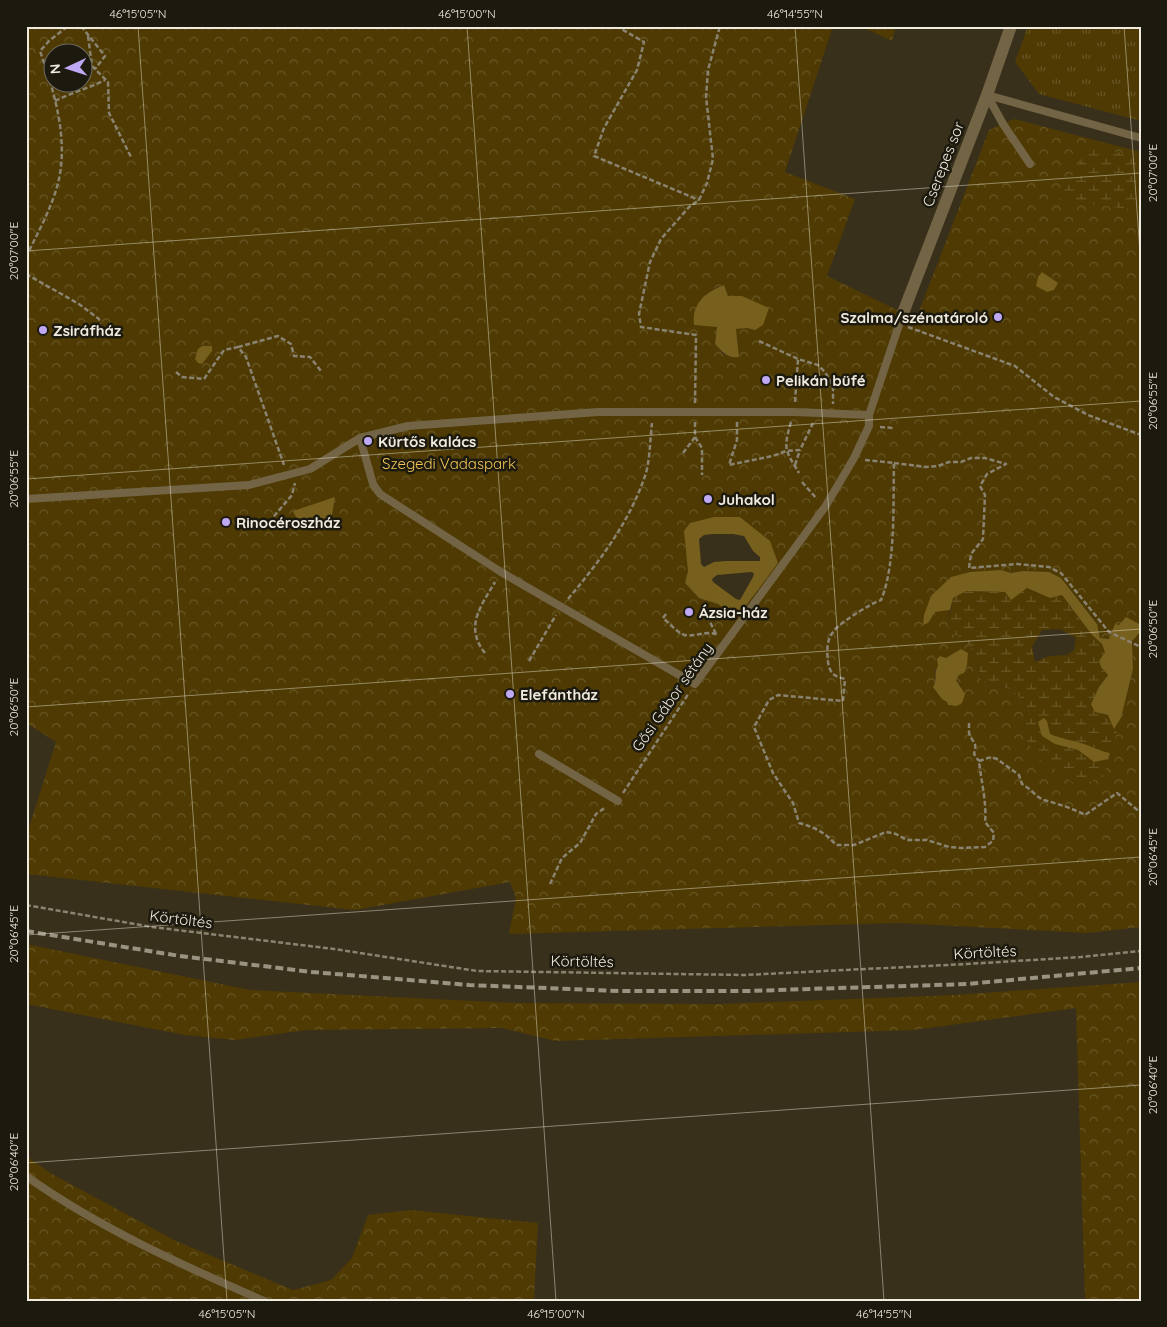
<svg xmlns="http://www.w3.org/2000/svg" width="1167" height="1327" font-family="Quicksand,sans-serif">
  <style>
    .grass { fill: url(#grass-tufts) }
    .forest { fill: url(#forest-crowns); fill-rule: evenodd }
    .wetland { fill: url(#wetland-marsh); fill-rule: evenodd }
    .water { fill: #775f1d; fill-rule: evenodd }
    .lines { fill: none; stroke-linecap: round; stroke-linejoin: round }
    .path { stroke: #8a8371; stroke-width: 2.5; stroke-dasharray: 5 2.5; stroke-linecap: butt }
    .lane { stroke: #726445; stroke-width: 8 }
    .street { stroke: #726445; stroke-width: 12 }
    .rail { stroke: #9a9382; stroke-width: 4; stroke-dasharray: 8 4; stroke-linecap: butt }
    .ticks { fill: none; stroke: #f0ebde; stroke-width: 1; stroke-opacity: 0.45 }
    .poi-dot { fill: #bfa9f4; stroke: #1c190f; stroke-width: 2 }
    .labels { text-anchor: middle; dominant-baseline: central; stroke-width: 5; stroke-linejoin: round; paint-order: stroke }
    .street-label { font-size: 15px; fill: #f0ebde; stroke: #1c190f }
    .poi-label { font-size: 15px; font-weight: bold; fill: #f0ebde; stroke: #1c190f; text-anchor: start }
    .park-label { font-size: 15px; fill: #f4c755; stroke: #1c190f }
    .neatline { fill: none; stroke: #f0ebde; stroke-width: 2 }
    .ticks-label { font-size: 12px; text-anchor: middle; fill: #f0ebde }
  </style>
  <defs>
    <pattern id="grass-tufts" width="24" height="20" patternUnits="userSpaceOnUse" patternTransform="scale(1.25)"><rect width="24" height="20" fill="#4e3a02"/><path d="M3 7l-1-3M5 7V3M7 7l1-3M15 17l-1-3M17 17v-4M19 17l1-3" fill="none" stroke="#685726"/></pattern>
    <pattern id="forest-crowns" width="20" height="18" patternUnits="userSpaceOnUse" patternTransform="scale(1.25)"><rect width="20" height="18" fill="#4e3a02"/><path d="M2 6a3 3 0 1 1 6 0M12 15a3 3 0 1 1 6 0" fill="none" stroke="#685726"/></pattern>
    <pattern id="wetland-marsh" width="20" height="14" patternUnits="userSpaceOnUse" patternTransform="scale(1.25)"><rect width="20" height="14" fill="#4e3a02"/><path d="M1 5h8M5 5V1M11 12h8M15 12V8" fill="none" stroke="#685726"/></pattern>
  </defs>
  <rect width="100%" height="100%" fill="#39301b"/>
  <path class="grass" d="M1028,26h113v95l-102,-27 -24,-32z"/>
  <path class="forest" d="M26,26h807l-48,146 70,27 -28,77 89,43 73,-189 25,-11 127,33v775l-53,6 -189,-10 -390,11 7,-36 -6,-16 -155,28 -329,-36v-37l30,-95 -30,-19zM52,52h30v30h-30zM724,285l4,11h14l13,34 -8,-2 -12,1 3,12 -5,17 -10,-4 -8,-10 2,-17 -2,-39zM740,517l14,12 24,34 -42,56 -18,-15 -19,-6 -14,-15 3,-12 2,-48zM1001,570l10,3 12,-2 26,1 12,6 36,45 3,15 9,1 6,-14 25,7 -8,8 1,29 -12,49 -43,68 -16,-12 -39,-40 4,-29 -15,-16 -17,-3 -14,-6 -7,-31 -16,-13 -11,-6 3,-20 -15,2zM952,655l7,20 -3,5 5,7 -21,8 -7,-9 2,-2v-14l11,-12z
    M860,26h36l-4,15z
    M26,944l224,46 267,13 204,1 234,-9 186,-13v319h-56l-9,-293 -162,22 -358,11 -54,-13 -195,2 -72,10 -50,-5 -159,-31z
    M26,1156l26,18 124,67 117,49 38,-10 21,-22 16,-43 43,-5 127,13 -4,78h-508z"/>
  <path class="wetland" d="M1089,145l52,13v55l-12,-4 -70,-9z
    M1027,588l23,10 12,-3 30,40 10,9 3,8 -6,9 2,6 7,8 -9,12 -4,25 13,3 7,13 6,-10 -17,58 -26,11 -16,-13 -23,-15 -11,-16 -5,-9 4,-29 -15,-16 -17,-3 -14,-6 -7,-31 -16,-13 -11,-6 6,-32 13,-7 39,1zM1060,629l16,9 -2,12 -7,5 -18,1 -14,6 -3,-15 10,-17z"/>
  <path class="water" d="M1042,272l16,11 -4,7 -7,2 -11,-6 2,-9z
    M724,285l4,11h14l27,12 -6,17 -8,5 -8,-2 -11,1 3,28c-11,2 -17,-5 -24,-13l2,-17 -23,-2c-3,-21 12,-33 30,-40z
    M202,346h10v5l-10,13 -4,-1 -3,-4 3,-10z
    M335,497l-4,24 -23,8 -10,-8 -5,-10z
    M714,517h26l30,24 8,22 -42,56 -18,-15 -19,-6 -14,-15 3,-12 -4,-40 6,-8zM712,534h21l11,2 9,15 7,6v4h-34l-12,1 -10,5 -3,-3 -2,-25 5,-4zM751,572l3,1 -1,4 -13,23 -4,-1 -23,-17 -1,-3 5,-4z
    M1001,570l10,3 12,-2 26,1 12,6 36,46 3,14 9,1 6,-15 4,1 7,-8 13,7 1,8 -8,9 1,28 -12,49 -7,11 -6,-14 -13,-3 -4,-8 8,-17 9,-12 -7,-8 -2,-6 6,-9 -3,-8 -10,-9 -30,-40 -12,3 -23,-10 -16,12 -6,-8 -39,-1 -13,7 -3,12 -15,2 -7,11 -5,2 1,-10 7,-19 20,-19 19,-5z
    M961,649l7,4 -1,12 -3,8 -5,2 -3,5 9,14 -3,9 -6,3 -8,-1 -1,-3 -5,-3 -9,-12c5,-7 0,-14 5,-21l-1,-7 3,-3 6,2z
    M1044,718l3,3 3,13c11,5 23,6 34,10 9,3 16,7 26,9l-2,6 -14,3 -16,-12 -23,-6 -13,-8 -4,-14z"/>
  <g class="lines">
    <path class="path" d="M81,26l24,30 -10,13
      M616,26l28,16 -7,28 -33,58 -10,28 105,44
      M88,36l4,30 16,16 1,31 22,44
      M55,101c16,-8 34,-13 50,-21
      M26,257c12,-25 27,-51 33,-78 9,-42 -5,-88 -19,-128l9,-10 19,-15
      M26,274l53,30 20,15 1,11 -4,8
      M908,327l107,39 39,31 34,18 53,20
      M759,341l39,18 20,6 7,7 8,14v18
      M238,347l40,-11 13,8 3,12 16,1 11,14
      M176,372l6,5 22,2 20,-29 14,-3 8,10 38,108
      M795,402l3,-43
      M695,403l1,-68 -55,-8 -2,-13 11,-52 11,-23 28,-32 10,-7 8,-17 6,-24 -7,-62 2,-27 12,-44
      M737,422v18l-8,25 44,-9 13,-5 14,-1 13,-27
      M791,422c-8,27 -6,28 8,51
      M880,427l13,1
      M695,437l7,11v27
      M683,453l12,-16v-16
      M865,460l29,3c-1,39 2,102 -13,137 -11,4 -42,23 -48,32 -7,9 -6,20 -5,30 2,12 6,14 17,17l-2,22 -65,-6 -9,5 -15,27 19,46 20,30 6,20c15,4 26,9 37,22h18l32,-13 10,2 11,6h20l22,7 12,1 24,-1 8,-6 1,-8 -9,-11c2,-18 -4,-42 -6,-61l12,-4 6,2 22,16 3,9c8,4 14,13 22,16 14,4 28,8 41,15l32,-22 24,20
      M894,463l32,4 12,-1 11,-4h12l10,-4h14l21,6 -19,10 -7,12 5,9 -2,44 -12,15 -2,14 48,-4 32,3 12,6 48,59 32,15
      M795,465l5,-15
      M802,482l15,17
      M269,522l23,-27 3,-12
      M568,599c31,-37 61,-76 77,-123 5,-14 5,-37 7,-53
      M666,614l-3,4c6,5 13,13 19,16 11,5 24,-5 36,1
      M707,616l9,18
      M485,653c-21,-26 -4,-47 10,-71
      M529,661l27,-46
      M969,723c0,3 0,7 0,10 3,10 9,8 5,21l5,7
      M623,793l66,-100
      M550,884l12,-26 18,-15 16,-29 10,-7
      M26,905l126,22 182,22 143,22 267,4 223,-11 114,-7 60,-6"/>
    <path class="lane" d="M987,95l154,43
      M987,95l16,29 27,40
      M360,438l13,46 7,10 121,78 194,112 130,-177 29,-49 15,-32v-11l34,-102
      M26,499l223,-14 61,-16 50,-31 48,-12 190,-14h196l75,3
      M539,754l79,47
      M26,1176c73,52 156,89 238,125"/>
    <path class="street" d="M903,313l84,-218 24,-69"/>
    <path class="rail" d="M26,931l154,25 132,16 157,13 150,6h128l220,-7 174,-16"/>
  </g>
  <path class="ticks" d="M138,26l89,1275M467,26l89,1275M795,26l89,1275M1124,26l17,241M26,251l1115,-78M26,479l1115,-78M26,707l1115,-78M26,935l1115,-78M26,1163l1115,-78"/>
  <g class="poi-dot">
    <circle cx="998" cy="317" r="5"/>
    <circle cx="43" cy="330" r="5"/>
    <circle cx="766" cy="380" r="5"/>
    <circle cx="368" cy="441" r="5"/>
    <circle cx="708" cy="499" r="5"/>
    <circle cx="226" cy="522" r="5"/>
    <circle cx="689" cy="612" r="5"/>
    <circle cx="510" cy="694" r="5"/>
  </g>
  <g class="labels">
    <g class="street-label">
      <text transform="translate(943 164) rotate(-69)">Cserepes sor</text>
      <text transform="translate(672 697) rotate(-55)">Gősi Gábor sétány</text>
      <text transform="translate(181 919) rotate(7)">Körtöltés</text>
      <text transform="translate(985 952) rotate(-3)">Körtöltés</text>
      <text transform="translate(582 961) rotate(1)">Körtöltés</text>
    </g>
    <g class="poi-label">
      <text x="988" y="317" text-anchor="end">Szalma/szénatároló</text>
      <text x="53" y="330">Zsiráfház</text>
      <text x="776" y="380">Pelikán büfé</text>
      <text x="378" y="441">Kürtős kalács</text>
      <text x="718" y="499">Juhakol</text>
      <text x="236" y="522">Rinocéroszház</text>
      <text x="699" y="612">Ázsia-ház</text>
      <text x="520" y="694">Elefántház</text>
    </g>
    <g class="park-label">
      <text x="449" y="463">Szegedi Vadaspark</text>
    </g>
  </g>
  <rect width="1167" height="1327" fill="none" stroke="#1c190f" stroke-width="55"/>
  <g transform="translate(68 68) rotate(266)"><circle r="24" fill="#1c190f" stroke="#716d62"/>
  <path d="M0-4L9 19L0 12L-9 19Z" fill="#bfa9f4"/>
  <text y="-8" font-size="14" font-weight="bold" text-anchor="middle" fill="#f0ebde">N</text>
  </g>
  <rect x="28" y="28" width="1112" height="1272" class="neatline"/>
  <g class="ticks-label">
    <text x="138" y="18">46°15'05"N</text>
    <text x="467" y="18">46°15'00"N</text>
    <text x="795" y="18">46°14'55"N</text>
    <text transform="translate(1153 173) rotate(-90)" y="4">20°07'00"E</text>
    <text transform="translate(14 251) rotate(-90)" y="4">20°07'00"E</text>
    <text transform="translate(1153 401) rotate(-90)" y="4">20°06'55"E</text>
    <text transform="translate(14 479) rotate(-90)" y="4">20°06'55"E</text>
    <text transform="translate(1153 629) rotate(-90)" y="4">20°06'50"E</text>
    <text transform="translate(14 707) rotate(-90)" y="4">20°06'50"E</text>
    <text transform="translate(1153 857) rotate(-90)" y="4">20°06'45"E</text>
    <text transform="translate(14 934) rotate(-90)" y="4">20°06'45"E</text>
    <text transform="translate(1153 1085) rotate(-90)" y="4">20°06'40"E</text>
    <text transform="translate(14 1162) rotate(-90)" y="4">20°06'40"E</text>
    <text x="227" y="1318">46°15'05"N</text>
    <text x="556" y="1318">46°15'00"N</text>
    <text x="884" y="1318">46°14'55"N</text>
  </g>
</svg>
